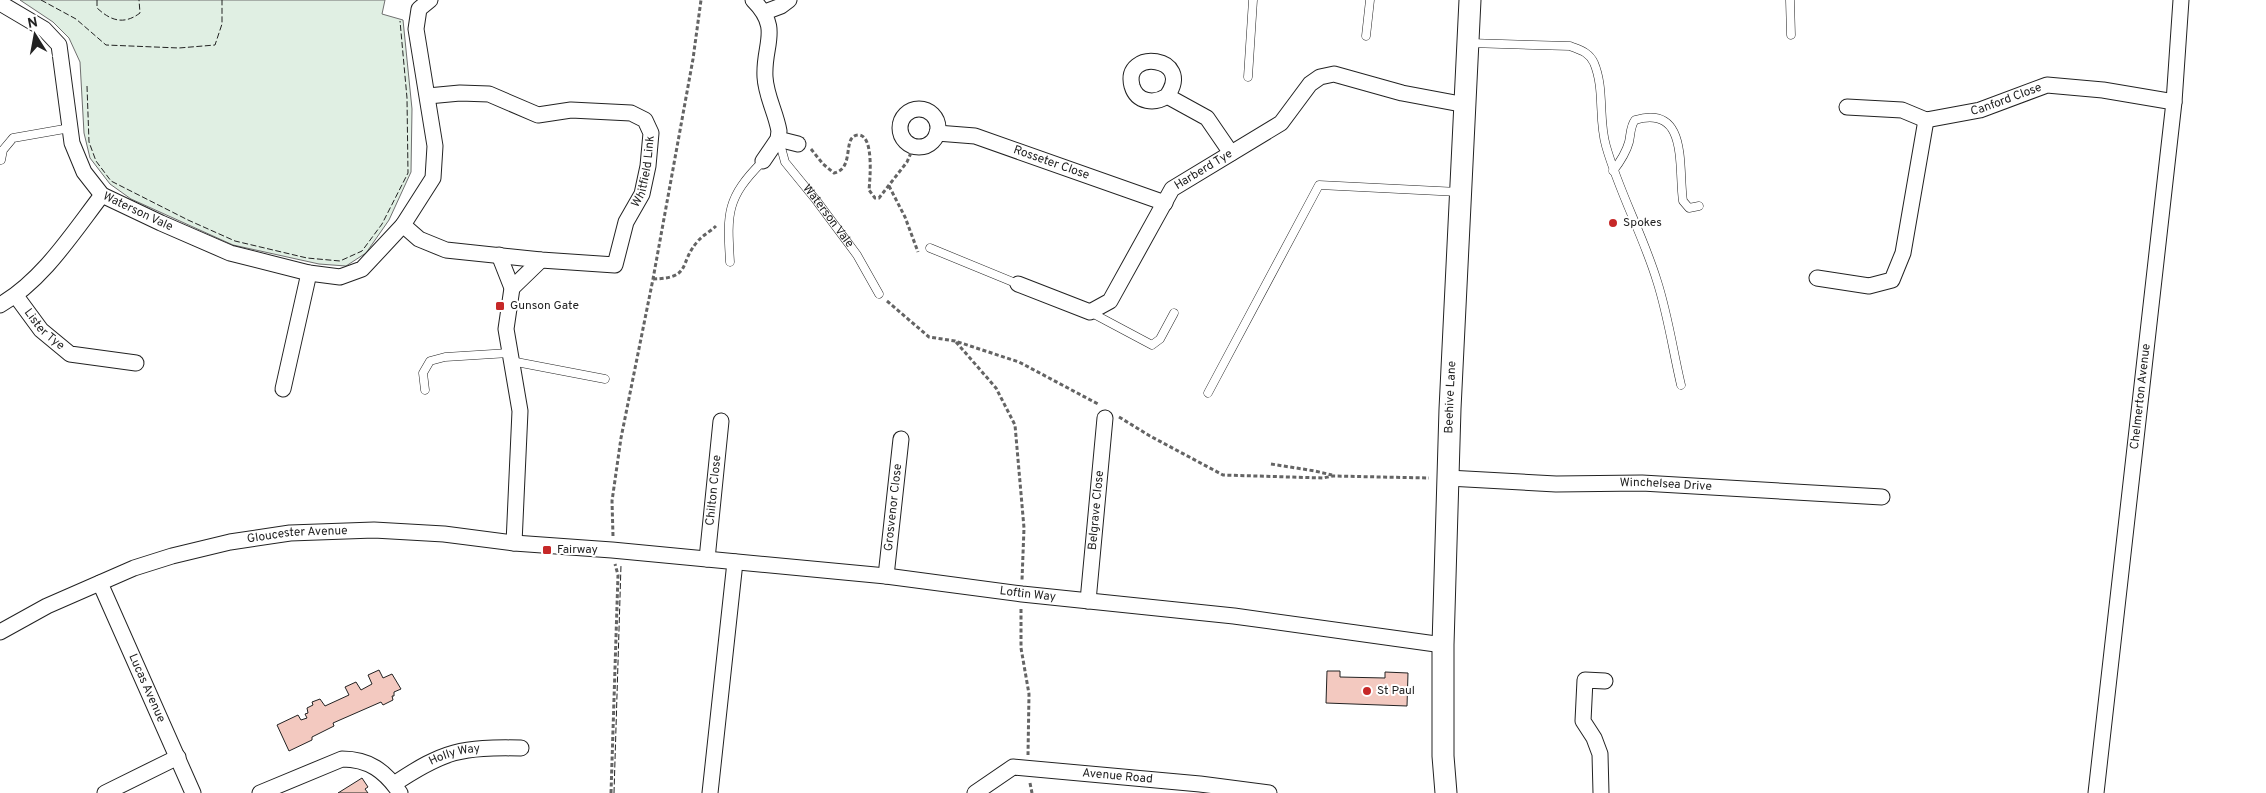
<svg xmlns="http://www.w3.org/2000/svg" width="2266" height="793" font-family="Overpass,sans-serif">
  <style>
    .green { fill: #e0efe3; stroke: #6f6f6f }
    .building { fill: #f3c9c0; stroke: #222 }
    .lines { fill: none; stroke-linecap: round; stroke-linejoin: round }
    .service-casing { stroke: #222; stroke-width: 9 }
    .minor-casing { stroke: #222; stroke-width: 17 }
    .secondary-casing { stroke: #222; stroke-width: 23 }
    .path { stroke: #646464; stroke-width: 3; stroke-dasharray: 4 2.5; stroke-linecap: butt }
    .service { stroke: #fff; stroke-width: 8 }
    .minor { stroke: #fff; stroke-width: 15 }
    .secondary { stroke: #fff; stroke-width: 21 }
    .fence { stroke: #222; stroke-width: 1; stroke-dasharray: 6 2.5; stroke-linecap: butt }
    .poi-dot { fill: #c62828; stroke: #fff; stroke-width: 2 }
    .labels { text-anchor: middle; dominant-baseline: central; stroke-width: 4; stroke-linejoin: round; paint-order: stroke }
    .street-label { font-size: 12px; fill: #222; stroke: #fff }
    .poi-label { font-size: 12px; fill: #222; stroke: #fff; text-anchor: start }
  </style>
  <rect width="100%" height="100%" fill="#fff"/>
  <path class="green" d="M20,0h365l-3,14 21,6 9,89 -1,63 -22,48 -23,33 -20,13 -27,-2 -86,-19 -102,-46 -21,-15 -20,-26 -6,-25 -4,-71 -11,-24 -16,-16z"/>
  <path class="building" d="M379,670l4,8 9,-4 9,15 -7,3v4h-2l1,4 -10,5 -2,-3 -48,21 1,3 -22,11v3l-23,11 -12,-26 21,-10 3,5 6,-2 -2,-4 3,-1 -1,-5 6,-3 -1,-3 8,-3 5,7 24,-11 -4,-8 11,-5 5,8 11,-6 -4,-9z
    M1327,671h13v6l45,1v-6l23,1 -1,33 -81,-3z
    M362,778l6,9 -3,2 3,4h-30z"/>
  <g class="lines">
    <defs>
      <g id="service">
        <path d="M1790,0l1,35"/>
        <path d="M1366,36l4,-36"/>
        <path d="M1469,43l101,3c10,4 19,6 24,17 11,26 4,56 12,83 13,46 37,89 51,135 11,34 16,70 24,104"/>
        <path d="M1248,77l5,-77"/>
        <path id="s1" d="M779,140l6,22 31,38 41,55 22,39"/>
        <path d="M1,160l2,-10 10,-12 57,-10"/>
        <path d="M1613,171c7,-9 13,-18 16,-29 2,-9 1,-15 6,-22 54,-16 43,48 48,81l6,7 10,-2"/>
        <path d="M930,248l88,36"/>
        <path d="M730,262c-3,-49 -4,-64 33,-101"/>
        <path d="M1090,312l62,33 8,-6 14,-26"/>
        <path d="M511,361l94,18"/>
        <path d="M425,390l-2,-17 7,-12 15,-4 64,-4"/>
        <path d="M1208,393l111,-208 140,7"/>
      </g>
      <g id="minor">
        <path d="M753,0c29,29 10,44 12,77 1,19 11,36 14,54l-1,8 -15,22"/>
        <path id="s2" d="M0,3l44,26 15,16 13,98 12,29 18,23 59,28 69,30 79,20 31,4 22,-8 41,-44 30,-47 2,-32 -19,-117 3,-20 11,-9"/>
        <path d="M765,12l16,-6 8,-6"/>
        <path d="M1167,96c-12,8 -30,7 -35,-10 -10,-38 63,-30 35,10l40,22 24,35"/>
        <path id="s3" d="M1847,107l55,3 24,10 54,-10 67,-25 56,5 71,12"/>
        <circle cx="919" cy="128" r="19"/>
        <path id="s4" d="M937,133l38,3 190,67"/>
        <path d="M778,139l20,5"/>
        <path id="s5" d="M403,225l16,14 27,11 95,10 74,5 11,-43 16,-28 6,-28 3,-33 -6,-13 -14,-7 -60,-3 -33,5 -49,-21 -29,-1 -32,3"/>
        <path d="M499,255l13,33 -6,41 14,82 -6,132"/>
        <path d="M1817,278l52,8 23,-6 11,-27 23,-133"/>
        <path id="s6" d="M1018,284l72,28 20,-11 62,-112 109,-66 29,-39 10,-7 14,-3 68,19 64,12"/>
        <path d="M512,288l29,-28"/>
        <path id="s7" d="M16,296l25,34 29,24 66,9"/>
        <path d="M0,305c43,-25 72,-71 102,-110"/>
        <path d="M283,389l26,-116"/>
        <path id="s8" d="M1448,478l108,6 86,-1 240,14"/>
        <path id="s9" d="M707,559l14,-138"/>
        <path id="s10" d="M886,576l15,-137"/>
        <path id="s11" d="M100,583l93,210"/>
        <path id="s12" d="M1088,601l17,-183"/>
        <path id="s13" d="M0,632l47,-26 87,-38 38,-12 58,-14 60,-9 84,-3 70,4 70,9 98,7 274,26 136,18 212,22 209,29"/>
        <path id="s14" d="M394,784c51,-34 67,-37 127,-36"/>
        <path d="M105,793l73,-36"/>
        <path d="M260,793l82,-34c27,0 43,12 58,34"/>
        <path d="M710,793l25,-231"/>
        <path id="s15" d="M975,793l38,-26 187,17 69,9"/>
        <path d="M1601,793l-1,-39 -6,-16 -11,-17 2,-41 20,1"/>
        <path id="s16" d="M2096,793l78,-691 7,-102"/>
      </g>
      <g id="secondary">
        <path id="s17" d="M1446,793l-3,-37v-111l7,-236 20,-409"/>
      </g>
    </defs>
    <use href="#service" class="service-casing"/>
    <use href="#minor" class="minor-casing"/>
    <use href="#secondary" class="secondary-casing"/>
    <path class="path" d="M811,149l12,15 11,9c22,-5 7,-38 25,-38 15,1 11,44 10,55l6,8h4l28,-36 7,-16
      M889,186l16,31 13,35
      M653,279c40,-1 25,-16 45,-38 5,-6 13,-10 18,-15
      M887,301l42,36 26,4 64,21 79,42
      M956,342l40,46 19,37 9,103 -2,52
      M1119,417l31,19 73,39 100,3 10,-2 96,2
      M1271,464l44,7 17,4
      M613,536l-1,-35 9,-63 32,-159 40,-220 8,-59
      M1021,609v39l8,46 -1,61
      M1030,783l2,10
      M611,793l7,-218 -3,-11"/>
    <use href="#service" class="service"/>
    <use href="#minor" class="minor"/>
    <use href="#secondary" class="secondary"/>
    <path class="fence" d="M41,0l35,19 30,26 73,3 36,-3 7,-21v-24
      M97,0v8c14,13 27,17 43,5l-1,-13
      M87,86l2,56 7,19 15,20 77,39 47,21 72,17 33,3 22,-10 20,-27 26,-51 -1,-75 -7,-77
      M614,793l7,-228"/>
  </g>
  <g class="poi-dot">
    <circle cx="1613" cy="223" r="5"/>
    <rect x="495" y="301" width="10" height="10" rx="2.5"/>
    <rect x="542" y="545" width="10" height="10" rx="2.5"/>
    <circle cx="1367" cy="691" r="5"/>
  </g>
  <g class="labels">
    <g class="street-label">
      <text stroke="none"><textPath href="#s3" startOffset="164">Canford Close</textPath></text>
      <text stroke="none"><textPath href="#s4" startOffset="119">Rosseter Close</textPath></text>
      <text stroke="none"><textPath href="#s6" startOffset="265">Harberd Tye</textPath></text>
      <text stroke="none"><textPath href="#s5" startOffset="319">Whitfield Link</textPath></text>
      <text stroke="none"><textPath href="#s2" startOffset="272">Waterson Vale</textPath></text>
      <text stroke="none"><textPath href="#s1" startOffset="92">Waterson Vale</textPath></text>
      <text stroke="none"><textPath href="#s7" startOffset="44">Lister Tye</textPath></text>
      <text stroke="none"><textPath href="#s17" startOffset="396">Beehive Lane</textPath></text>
      <text stroke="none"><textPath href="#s16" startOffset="399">Chelmerton Avenue</textPath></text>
      <text stroke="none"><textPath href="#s8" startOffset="218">Winchelsea Drive</textPath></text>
      <text stroke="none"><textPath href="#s9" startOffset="69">Chilton Close</textPath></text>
      <text stroke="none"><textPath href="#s10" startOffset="69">Grosvenor Close</textPath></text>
      <text stroke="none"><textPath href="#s12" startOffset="91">Belgrave Close</textPath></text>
      <text stroke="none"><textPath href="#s13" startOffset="316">Gloucester Avenue</textPath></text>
      <text stroke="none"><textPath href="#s13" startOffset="1050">Loftin Way</textPath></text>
      <text stroke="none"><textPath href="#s11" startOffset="115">Lucas Avenue</textPath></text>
      <text stroke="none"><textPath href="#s14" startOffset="68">Holly Way</textPath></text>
      <text stroke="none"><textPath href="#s15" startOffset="151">Avenue Road</textPath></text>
    </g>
    <g class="poi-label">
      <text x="1623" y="223">Spokes</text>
      <text x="510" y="306">Gunson Gate</text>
      <text x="557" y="550">Fairway</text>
      <text x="1377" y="691">St Paul</text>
    </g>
  </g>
  <g transform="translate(35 35) rotate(349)" stroke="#ffffff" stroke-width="4" paint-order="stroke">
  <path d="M0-4L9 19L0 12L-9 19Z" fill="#222222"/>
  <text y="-8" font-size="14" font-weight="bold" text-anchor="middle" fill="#222222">N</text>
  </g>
</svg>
